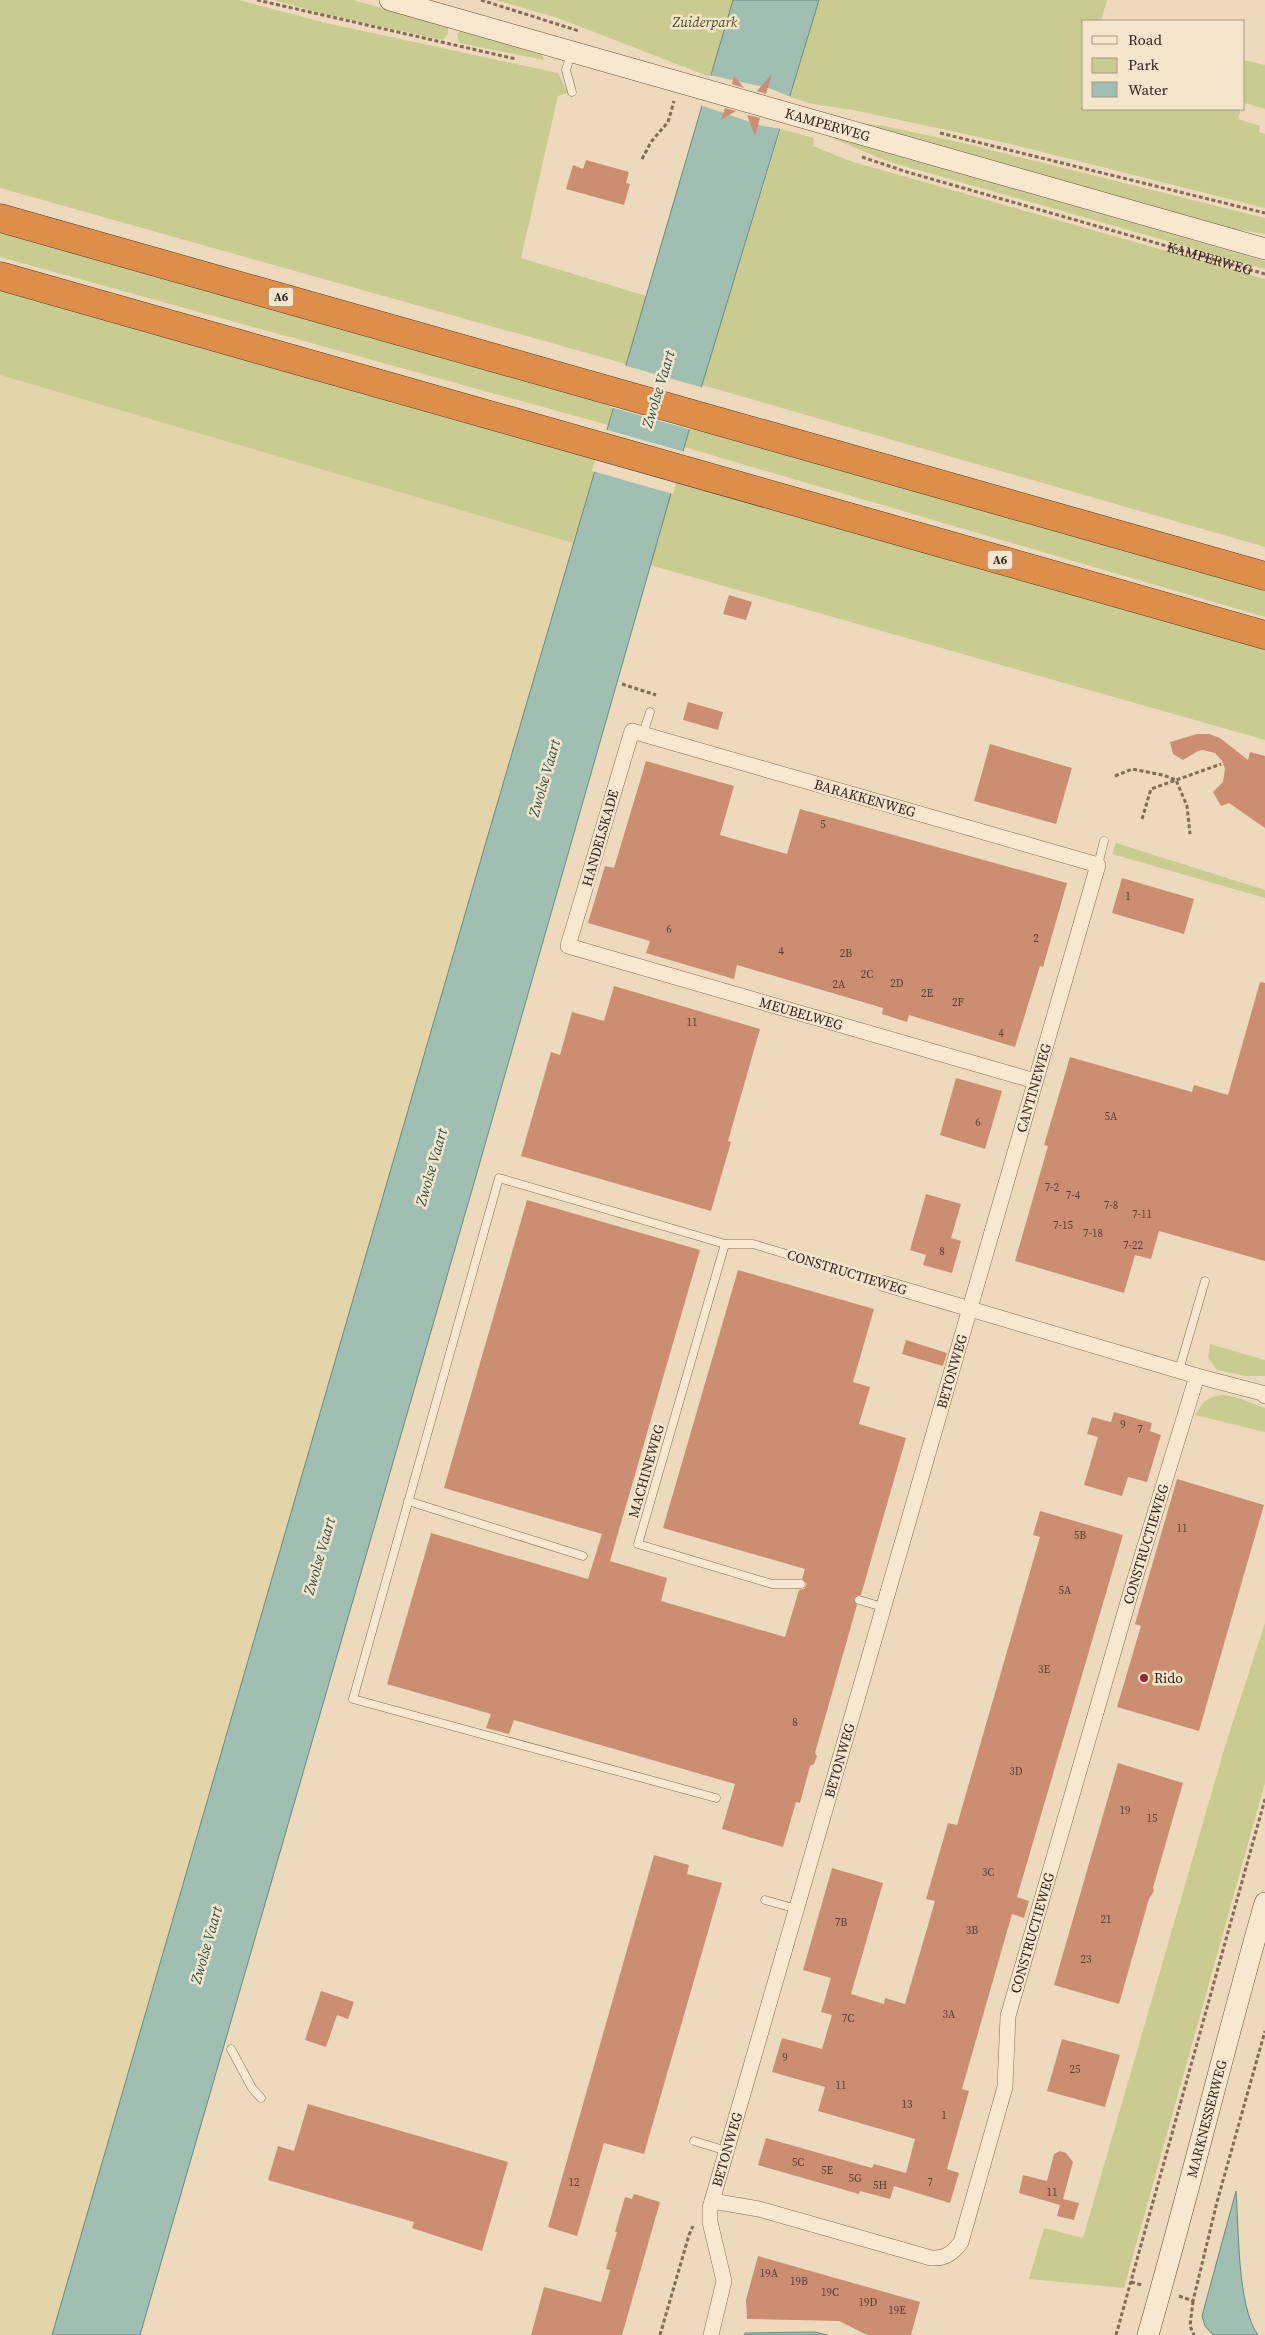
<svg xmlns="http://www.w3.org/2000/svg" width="1265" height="2335" font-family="'Source Serif 4',serif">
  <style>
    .farmland { fill: #e3d4aa }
    .green { fill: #cacb91 }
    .water { fill: #a0beb2; stroke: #688b7f }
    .pier { fill: #eddabd }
    .building { fill: #cc8e72 }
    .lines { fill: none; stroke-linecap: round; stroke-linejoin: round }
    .lane-casing { stroke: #856a56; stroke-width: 9 }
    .street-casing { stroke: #856a56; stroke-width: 16 }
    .secondary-casing { stroke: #664b3a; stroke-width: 22 }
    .highway-casing { stroke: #52392b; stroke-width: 29 }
    .path { stroke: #856a56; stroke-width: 3; stroke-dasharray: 4 2.5; stroke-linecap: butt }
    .lane { stroke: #f8e8cf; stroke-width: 8 }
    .street { stroke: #f8e8cf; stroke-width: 15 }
    .secondary { stroke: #f8e8cf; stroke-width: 21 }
    .highway { stroke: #de8e4b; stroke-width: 28 }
    .poi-dot { fill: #932633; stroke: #f5e5cc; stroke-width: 2 }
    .labels { text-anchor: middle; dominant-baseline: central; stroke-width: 5; stroke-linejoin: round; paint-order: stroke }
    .number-label { font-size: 11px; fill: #5a3e31 }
    .shield { fill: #f5e5cc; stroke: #6e5e50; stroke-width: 1 }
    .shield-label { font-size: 12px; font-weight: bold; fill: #34241b }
    .park-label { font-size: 14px; font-style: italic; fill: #495022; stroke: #f5e5cc }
    .street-label { font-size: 14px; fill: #34241b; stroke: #f5e5cc }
    .poi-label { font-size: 14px; fill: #34241b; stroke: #f5e5cc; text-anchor: start }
    .water-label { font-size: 15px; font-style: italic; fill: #2a544d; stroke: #f5e5cc }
  </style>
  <rect width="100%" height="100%" fill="#eddabd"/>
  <path class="farmland" d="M0,375l573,168 -521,1792h-52z"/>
  <path class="green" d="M0,0h239l87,23 232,50 10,20 -10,3 -37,162 125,38 -20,68 -626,-176z
    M273,0h80l95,27v7l-5,6 -119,-26z
    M495,0h238l-23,77 -152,-59z
    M819,0h288l-6,20 4,1h-21v88h157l-3,10 22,7 -1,6 6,2v74l-254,-64 -153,-33 -49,-8 -19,-6z
    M460,31l82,23 2,6 -85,-17 -2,-9z
    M1244,60l21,5v44l-21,-6z
    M859,123l26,3 74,16 306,76v16l-32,-5z
    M781,129l33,9 -1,8 37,15 415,118v268l-563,-162z
    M836,137l429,124v8l-378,-108 -53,-22z
    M0,222l616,173 -8,30 -608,-168z
    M0,285l600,167 -27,91 -573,-168z
    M693,417l572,174v26l-581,-170z
    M676,474l589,169v97l-615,-175z
    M1116,843l149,47v8l-153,-44z
    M1210,1344l55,16v16h-20l-28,-6 -9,-12z
    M1223,1395l12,2 30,11v24l-70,-17c7,-13 14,-19 28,-20z
    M1265,1623v160l-141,505 -95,-9 15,-51 39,10 143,-495z"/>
  <path class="water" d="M733,0h86l-117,385 -228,798 -334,1152h-88l434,-1493z
    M1236,2191c3,37 1,115 22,144h-45l-8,-9 -3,-10z
    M815,2332l12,3h-83l1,-2z"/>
  <path class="pier" d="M709,75l60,13 22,9 -9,32 -20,-3 -62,-21z
    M623,365l81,23 -12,42 -82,-23z
    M604,429l81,23 -12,42 -81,-23z"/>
  <path class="building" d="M772,74l-6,20 -9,-3z
    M734,76l10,12 -12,-4z
    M725,108l11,3 -15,9z
    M747,115l13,3 -5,18z
    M586,160l43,12 -3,11 4,1 -6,21 -58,-16 7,-24 10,4z
    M729,595l23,7 -6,18 -23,-6z
    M688,702l35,10 -5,18 -35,-10z
    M1197,734h12l11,4 28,22 2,-8 15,4v72l-36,-25 -8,3 -8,-14 10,-10 2,-13 -3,-8 -7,-8 -12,-3 -5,1 -15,9 -10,-6 -3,-12z
    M990,744l82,24 -16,56 -82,-23z
    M646,761l88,25 -14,49 67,19 13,-45 267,74 -24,84 -3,-1 -25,81 -106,-32 -2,7 -25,-8 1,-6 -146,-43 -3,14 -88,-26 4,-12 -62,-18 17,-57 9,2z
    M1122,878l72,21 -10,35 -72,-21z
    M1260,982l5,1v278l-106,-30 -8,28 -16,-4 -11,38 -109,-32 33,-115 -4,-1 26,-88 122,35 2,-7 34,10z
    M614,986l146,43 -32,112 3,1 -20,69 -190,-55 30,-104 9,3 12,-43 32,9z
    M956,1078l46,13 -17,58 -45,-14z
    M926,1194l35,10 -10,34 10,3 -9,32 -29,-8 3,-10 -16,-5z
    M527,1200l173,50 -90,311 57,17 -6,23 124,36 14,-47 5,-1 3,-5 -5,-5 3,-10 -142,-41 75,-258 136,39 -21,73 17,5 -11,37 47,14 -45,157 -5,1 -2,3 3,6 -42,148 2,3 -3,8 -4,2 -10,37 -4,-1 -13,45 -61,-18 13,-45 -221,-64 -5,14 -23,-6 5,-14 -104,-30 44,-151 157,46 14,-45 -158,-46z
    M906,1340l41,13 -4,13 -41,-12z
    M1114,1412l38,11 -2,8 11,4 -14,47 -19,-5 -6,19 -38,-11 14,-48 -11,-3 5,-17 19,5z
    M1177,1479l87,26 -65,226 -82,-24 24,-81 -6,-2z
    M1040,1511l83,24 -106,362 12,4 -5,17 -12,-4 -50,175 7,2 -22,78 12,4 -9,30 -56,-17 -4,13 -30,-8 -1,3 -101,-29 8,-27 106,30 2,-4 32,9 9,-34 -97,-28 7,-24 -53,-15 10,-34 40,11 10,-34 -11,-3 10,-34 -28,-8 29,-102 51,15 -32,111 33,10 1,-6 20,6 30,-103 -9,-2 22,-76 9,2 83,-288 -7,-2z
    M1118,1763l65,20 -30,105 1,3 -5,8 -30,105 -65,-19z
    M654,1855l35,10 -2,9 35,9 -78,271 -40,-11 -27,93 -29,-9z
    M321,1991l33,11 -6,17 -11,-4 -11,32 -21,-7z
    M1062,2039l58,16 -15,52 -58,-16z
    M308,2104l200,58 -26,89 -70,-23 2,-6 -146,-42 10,-34 16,5z
    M1060,2151l6,2 7,9 -10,37 16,4 -5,17 -17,-4 3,-11 -41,-12 4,-18 24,6 7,-27z
    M634,2194l26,8 -38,133h-91l13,-48 57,15 9,-32 -4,-1 11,-37h-2l10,-35 7,2z
    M758,2256l162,46 -9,33h-44l-28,-14 -92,-2 -1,-19z"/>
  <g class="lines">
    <defs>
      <path id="lane" d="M571,54l-5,16 6,22
        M643,734l7,-22
        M1098,865l6,-24
        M725,1244l-87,300 134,40h29
        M1179,1370l26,-89
        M408,1501l175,55
        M859,1600l24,7
        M716,1798l-363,-99 146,-521 226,66h28l129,39
        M765,1900l32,9
        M231,2049l21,39 9,10
        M694,2141l33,10"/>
      <g id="street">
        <path d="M1197,1376l65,17 3,3"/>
        <path id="s2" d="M712,2201l47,8 172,49c14,1 22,-5 30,-16l44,-155 3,-71 122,-421 67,-219 -315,-93"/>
        <path id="s3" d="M711,2335l13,-54 -14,-59v-14l388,-1343 -466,-134 -64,215 467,135"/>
      </g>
      <g id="secondary">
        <path id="s4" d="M390,0l875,249"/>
        <path id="s5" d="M1148,2335c41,-143 76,-288 117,-432"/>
      </g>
      <path id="highway" d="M0,218l1265,358
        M0,276l1265,359"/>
    </defs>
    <use href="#lane" class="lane-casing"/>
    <use href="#street" class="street-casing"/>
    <use href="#secondary" class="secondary-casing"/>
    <use href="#highway" class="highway-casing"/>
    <g class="path">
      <path d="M257,0l259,59"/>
      <path d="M481,0l98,31"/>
      <path d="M940,133l325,80"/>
      <path id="s1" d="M862,157l45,15 358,102"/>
      <path d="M642,159l9,-17 17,-20 6,-21"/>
      <path d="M622,684l34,11"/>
      <path d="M1115,776l17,-7 31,6 13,5 11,26 3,28"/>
      <path d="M1142,819l9,-30 70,-25"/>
      <path d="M1131,2282l11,3"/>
      <path d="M1179,2296l14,5 24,-99 48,-171"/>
      <path d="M1193,2301l-3,25 4,9"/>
      <path d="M660,2335l29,-100 4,-9"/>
      <path d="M1116,2335l149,-536"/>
    </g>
    <use href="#lane" class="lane"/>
    <use href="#street" class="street"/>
    <use href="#secondary" class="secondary"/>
    <use href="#highway" class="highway"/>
  </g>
  <circle class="poi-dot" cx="1144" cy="1678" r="5"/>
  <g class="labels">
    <g class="number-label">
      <text x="823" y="824">5</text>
      <text x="1128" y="896">1</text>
      <text x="669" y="929">6</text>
      <text x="1036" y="938">2</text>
      <text x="781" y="951">4</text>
      <text x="846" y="953">2B</text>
      <text x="867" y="974">2C</text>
      <text x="897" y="983">2D</text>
      <text x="839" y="984">2A</text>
      <text x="927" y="993">2E</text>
      <text x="958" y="1002">2F</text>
      <text x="692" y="1022">11</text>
      <text x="1001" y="1033">4</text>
      <text x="1111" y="1116">5A</text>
      <text x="978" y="1122">6</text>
      <text x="1052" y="1187">7-2</text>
      <text x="1073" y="1195">7-4</text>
      <text x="1111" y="1205">7-8</text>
      <text x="1142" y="1214">7-11</text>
      <text x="1063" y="1225">7-15</text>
      <text x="1093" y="1233">7-18</text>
      <text x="1133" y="1245">7-22</text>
      <text x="942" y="1251">8</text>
      <text x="1123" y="1424">9</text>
      <text x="1140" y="1429">7</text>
      <text x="1182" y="1528">11</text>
      <text x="1080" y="1535">5B</text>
      <text x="1065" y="1590">5A</text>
      <text x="1044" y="1669">3E</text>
      <text x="795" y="1722">8</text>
      <text x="1016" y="1771">3D</text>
      <text x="1125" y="1810">19</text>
      <text x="1152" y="1818">15</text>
      <text x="988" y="1872">3C</text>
      <text x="1106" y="1919">21</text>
      <text x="841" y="1922">7B</text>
      <text x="972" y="1930">3B</text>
      <text x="1086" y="1959">23</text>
      <text x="949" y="2014">3A</text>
      <text x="848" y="2018">7C</text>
      <text x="785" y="2057">9</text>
      <text x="1075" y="2069">25</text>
      <text x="841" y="2085">11</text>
      <text x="907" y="2104">13</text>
      <text x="944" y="2115">1</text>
      <text x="798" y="2162">5C</text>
      <text x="827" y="2170">5E</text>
      <text x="855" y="2178">5G</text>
      <text x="574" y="2182">12</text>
      <text x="930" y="2182">7</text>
      <text x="880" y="2185">5H</text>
      <text x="1052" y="2192">11</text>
      <text x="769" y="2273">19A</text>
      <text x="799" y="2281">19B</text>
      <text x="830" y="2292">19C</text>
      <text x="868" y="2302">19D</text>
      <text x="897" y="2310">19E</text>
    </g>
    <g class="shield">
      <rect x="268.5" y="287.5" width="25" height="19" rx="4"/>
      <rect x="987.5" y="550.5" width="25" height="19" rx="4"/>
    </g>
    <g class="shield-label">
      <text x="281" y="297">A6</text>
      <text x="1000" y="560">A6</text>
    </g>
    <g class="park-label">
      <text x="705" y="22">Zuiderpark</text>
    </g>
    <g class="street-label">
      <text stroke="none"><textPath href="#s4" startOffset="455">KAMPERWEG</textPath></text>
      <text stroke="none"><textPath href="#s1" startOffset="362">KAMPERWEG</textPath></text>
      <text transform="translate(865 798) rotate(16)">BARAKKENWEG</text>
      <text transform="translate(600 838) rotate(-74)">HANDELSKADE</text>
      <text stroke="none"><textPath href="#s3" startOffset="2480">MEUBELWEG</textPath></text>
      <text stroke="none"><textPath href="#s3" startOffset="1296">CANTINEWEG</textPath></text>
      <text transform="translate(847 1272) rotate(17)">CONSTRUCTIEWEG</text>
      <text stroke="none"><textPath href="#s3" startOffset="1001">BETONWEG</textPath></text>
      <text transform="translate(646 1471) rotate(-74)">MACHINEWEG</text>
      <text stroke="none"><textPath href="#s2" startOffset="986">CONSTRUCTIEWEG</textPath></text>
      <text stroke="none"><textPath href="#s3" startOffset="596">BETONWEG</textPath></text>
      <text stroke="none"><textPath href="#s2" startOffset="581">CONSTRUCTIEWEG</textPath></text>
      <text stroke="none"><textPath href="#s5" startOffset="224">MARKNESSERWEG</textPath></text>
      <text stroke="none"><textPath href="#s3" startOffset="191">BETONWEG</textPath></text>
    </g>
    <g class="poi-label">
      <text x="1154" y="1678">Rido</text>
    </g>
    <g class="water-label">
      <text transform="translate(658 389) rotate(-73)">Zwolse Vaart</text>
      <text transform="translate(544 778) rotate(-74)">Zwolse Vaart</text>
      <text transform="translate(431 1167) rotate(-74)">Zwolse Vaart</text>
      <text transform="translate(319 1556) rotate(-74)">Zwolse Vaart</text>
      <text transform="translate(206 1945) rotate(-74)">Zwolse Vaart</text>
    </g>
  </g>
  <rect x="1082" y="20" width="162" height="90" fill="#f5e5cc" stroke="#a89885"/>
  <rect x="1092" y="36" width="25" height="8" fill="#f8e8cf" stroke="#a89885"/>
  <text x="1128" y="45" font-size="15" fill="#34241b">Road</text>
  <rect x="1092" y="58" width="25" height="15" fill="#cacb91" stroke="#a89885"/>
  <text x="1128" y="70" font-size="15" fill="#34241b">Park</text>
  <rect x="1092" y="82" width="25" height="15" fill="#a0beb2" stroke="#a89885"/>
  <text x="1128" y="95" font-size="15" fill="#34241b">Water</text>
</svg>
